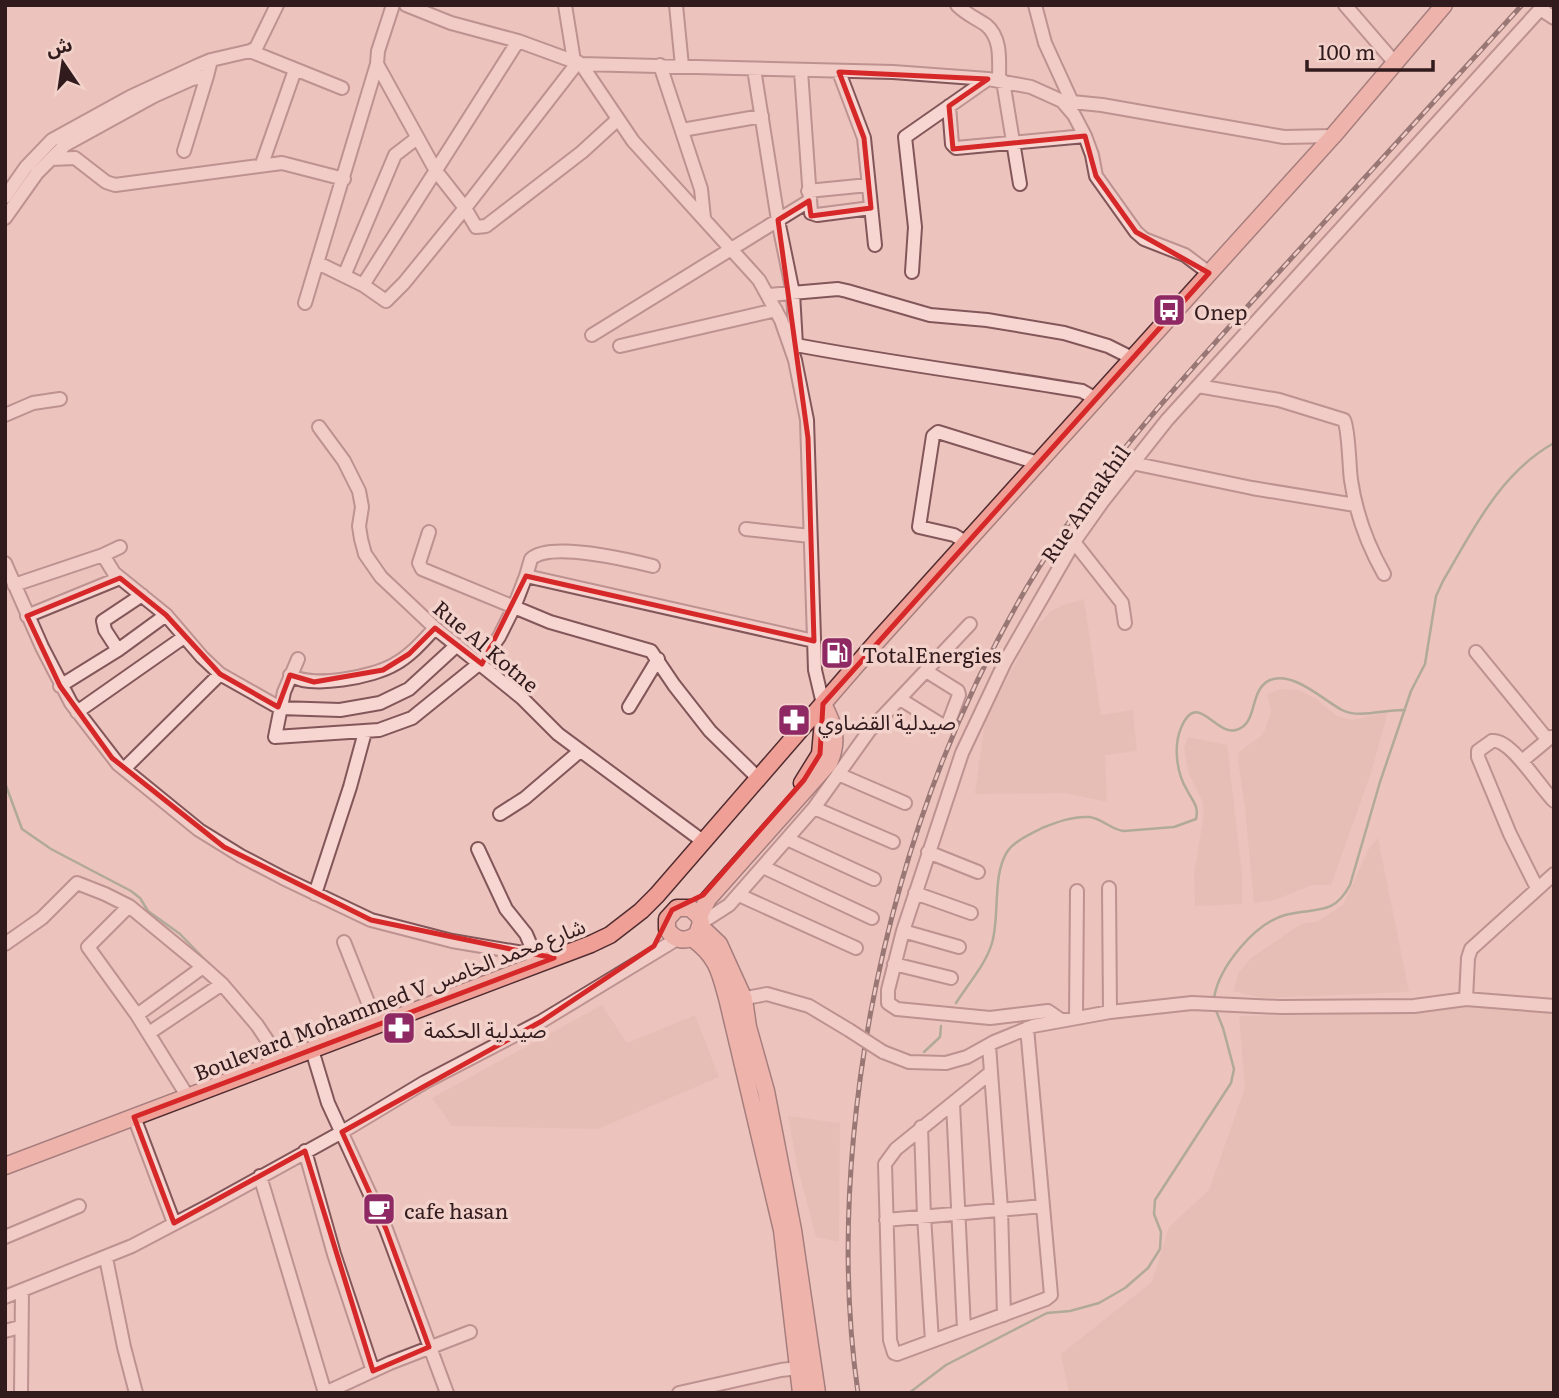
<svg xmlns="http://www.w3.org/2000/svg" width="1559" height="1398" font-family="Literata,'Noto Sans Arabic',serif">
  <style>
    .farmland { fill: #e1b9ab }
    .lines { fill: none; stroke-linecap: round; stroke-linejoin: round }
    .stream { stroke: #698a6f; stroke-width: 2.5 }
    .minor-casing { stroke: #835759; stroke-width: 16 }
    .major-casing { stroke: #502c30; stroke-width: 19 }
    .minor { stroke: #f7d5d0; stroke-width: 12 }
    .major { stroke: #ef9f95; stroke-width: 16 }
    .rail-casing { stroke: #321b1d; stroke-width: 5 }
    .rail { stroke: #f3d2cc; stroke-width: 2.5; stroke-dasharray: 8; stroke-linecap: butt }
    .minor-bridge-casing { stroke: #835759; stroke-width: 16; stroke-linecap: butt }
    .minor-bridge { stroke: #f7d5d0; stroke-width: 12 }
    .marked { fill: none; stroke: #d62828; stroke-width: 5; stroke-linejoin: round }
    .labels { text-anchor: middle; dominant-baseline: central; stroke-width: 7; stroke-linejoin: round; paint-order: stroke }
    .poi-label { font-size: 21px; fill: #321b1d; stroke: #f3d2cc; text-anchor: start }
    .street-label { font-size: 21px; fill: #321b1d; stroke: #f3d2cc }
  </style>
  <rect width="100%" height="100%" fill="#ecc3bd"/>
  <path class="farmland" d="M1084,599l17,116 32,-5 4,41 -32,4 2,47 -42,-9 -90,1 10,-74 48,-90 17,-18 13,-7z
    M1281,689l17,1 17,8 22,18 15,4 36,-8 -17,61 -40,112h-19l-37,15 -21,3 -9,-94 -7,-50 1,-7 23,-17 4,-8 5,-16 -4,-17z
    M1188,737l39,8 15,128v31l-47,2 -1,-32 10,-60 -1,-11 -14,-29 -5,-26z
    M1378,838l31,154 -147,6 -29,-7 6,-19 12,-14 50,-34 17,-3 25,-16 25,-55z
    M1480,1000l74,12v381h-485l-8,-39 91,-72 17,-55 40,-37 36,-102 -6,-72 159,-3z
    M602,1005l25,38 68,-28 24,62 -121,52 -146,-3 -20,-28z
    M788,1116l52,7 -1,119 -23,-5 -19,-72z"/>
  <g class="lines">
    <path class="stream" d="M5,783l17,46 29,20 80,42 9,7 8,13 32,23 35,36
      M1214,998c5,-31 40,-74 71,-83 30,-8 48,2 65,-30l30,-103 31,-91 14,-27 11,-68 7,-15c30,-51 57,-108 111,-138
      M956,1003c12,-19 30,-39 36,-60 8,-27 0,-67 15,-91 7,-11 24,-18 35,-24 15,-6 31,-12 47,-11 13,1 22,13 35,14l50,-4 22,-8c3,-13 -3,-17 -9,-29 -10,-16 -14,-43 -6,-62 16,-39 34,8 55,2 23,-6 12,-40 34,-50 24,-9 53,20 72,30 17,9 44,-1 63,0
      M272,1036l12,11
      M924,1052l16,-15 1,-11
      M909,1393l37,-28 101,-52 23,-2 29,-8 26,-15 23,-20 12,-19 1,-17 -7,-18 1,-14 76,-117 3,-14 -11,-41 -8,-20"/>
    <defs>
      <path id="minor" d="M393,5l-15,46 -1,13 59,107 29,37 113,-146
        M406,5l45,18 67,18 63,23 312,8 95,7 43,8 31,14 40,4 182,32 49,-1
        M565,5l9,56
        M676,5l6,61
        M957,5c10,10 19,13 29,20 16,13 13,36 13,55
        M1035,5l10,38 27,59
        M1345,5l50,58
        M1540,9l14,9
        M250,51l92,37
        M581,64l52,77 126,139 22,40 14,40 12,60 8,250 8,34
        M660,65l41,124 3,29
        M754,69l24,151 15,73 3,52 -4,2
        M801,71l10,142 6,2 54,-7
        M839,72l25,66 11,107
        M1003,81l17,103
        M1062,101l12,14 11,21 7,19 4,21 40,56 8,7 41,16 24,18
        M949,106l3,38 4,4 129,-12
        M682,130l80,-14
        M184,151l23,-75
        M51,159l24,-1 31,24 9,3 167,-22 62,16
        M262,164l33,-94
        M808,191l60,-6
        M5,197l21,-30 26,-27 78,-43 69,-32 12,-5 39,-9 6,-3 21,-43
        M5,218l32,-45 28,-28 89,-49 38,-17 15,-3 4,-16
        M318,263l45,22 23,16 18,-18 61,-75 11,19 10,-1 96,-74 35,-32
        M912,272l3,-45 -10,-90 83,-58
        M344,276l51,-121 22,-17
        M363,285l155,-244
        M769,295l69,-6 9,2 83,24 57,5 77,13 44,13 24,12
        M305,303l72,-239
        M592,335l217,-134
        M796,345c95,18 191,30 286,46l14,8
        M620,346l156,-36
        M1198,386l81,14 65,20c5,10 5,46 7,60 5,34 16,64 33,94
        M5,415l28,-12 27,-4
        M319,427l25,34 15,30 3,16 -3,19 2,13 4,15 16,23 54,51 87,70 36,36 146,108
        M1132,463l120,25 103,17
        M746,529l64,7
        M429,532l-10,31 3,6 92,38 12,-31 288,65
        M1074,542l48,61 3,20
        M967,543l-13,-8 -35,-8 14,-91 5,-4 100,31
        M103,555l11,18 52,42 36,42 18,17 60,34 60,2 40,-7 29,-14 48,-44
        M5,563l37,84 29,56 47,61 81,66 42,26 42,22 88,42 81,21 83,14h22
        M526,576l5,-17c19,-18 98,1 122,7
        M14,585l89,-30 17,-8
        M27,616l93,-38
        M118,650l-13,-20 -2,-9 39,-26
        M1476,652l71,87
        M298,659l-14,33 -9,45 104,-7 33,-12 68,-55 19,-26 15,-30 36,15 101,29 23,34 36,46 48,47
        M290,675c21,14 84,2 105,-11 16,-9 28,-23 40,-36
        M60,686l58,-36 48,-35
        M900,699l42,26 6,-1 11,-29 -1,-4 -32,-20
        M629,707l29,-48
        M77,712l107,-75
        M1522,761l29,-24
        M124,769l96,-95
        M838,774l67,29
        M814,808l79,34
        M500,814l25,-16 55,-47
        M787,839l87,40
        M478,849l28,60 20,25 9,21
        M928,852l50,20
        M763,867l109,51
        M1109,888l1,124
        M1537,888l-27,-54 -32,-77v-6l14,-10c19,-3 48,47 62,60
        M915,893l56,20
        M315,894l35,-107 15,-55
        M739,895l117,53
        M129,906l-41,41 49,68 51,82
        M701,923l28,-18 85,-97 55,-77 101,-107
        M903,931l56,16
        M344,942l33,83
        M5,944l37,-26 35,-35 28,11 24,12 74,61 19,17 35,41 24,36
        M894,964l57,14
        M1466,999l2,-41 3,-9 83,-75
        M735,1000l32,-6 42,12 40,24
        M137,1015l66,-48
        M1076,1017l1,-126
        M1061,1020l-13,-9 -58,7 -93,-9 -9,-6v-13l15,-59 59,-178 43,-91 69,-120 29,-41 64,-81 377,-415
        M149,1033l73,-49
        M989,1045l12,164 3,106
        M312,1050l16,53 58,126 61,164
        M883,1052l26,10 37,1 21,-6 27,-15 39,-16 77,-14 82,-9 88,4 134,-1 52,-7 88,7
        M990,1073l-94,76 -11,15 5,176 4,13 3,1 149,-55 5,-4 -24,-267
        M953,1104l11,225
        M134,1117l40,106
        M921,1127l3,89 8,125
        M305,1151l29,103 39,117
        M260,1176l65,217
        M886,1220l157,-14
        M5,1237l74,-31
        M106,1258l18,89 12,46
        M5,1297l127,-51 78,-41 132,-73 83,-50 117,-61 135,-82
        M5,1331l15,-4
        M21,1393l1,-102
        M325,1393l65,-30 80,-31
        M679,1393l102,-23 17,-2"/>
      <path id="major" d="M802,783l18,-29 4,-44
        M699,916l-9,-8h-13l-10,11v10c8,12 19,14 30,5l4,-11 -2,-7 9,-17 121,-136c10,-22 5,-39 -6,-59
        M700,926l19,18 25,55 4,28 18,64 27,139 24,163
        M692,938c26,19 28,34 36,64l54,228 19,163
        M5,1166l586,-222 19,-9 31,-24 16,-16 222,-256 454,-503 111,-131"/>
    </defs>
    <use href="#minor" class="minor-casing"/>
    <use href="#major" class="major-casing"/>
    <use href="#minor" class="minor"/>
    <use href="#major" class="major"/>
    <defs>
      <path id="rail" d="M858,1393c-18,-125 -10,-253 12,-377 28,-151 79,-296 157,-429 66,-111 154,-207 240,-302 85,-93 170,-186 255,-280"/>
    </defs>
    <use href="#rail" class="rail-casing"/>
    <use href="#rail" class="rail"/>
    <defs>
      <path id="minor-bridge" d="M849,1030l34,22"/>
    </defs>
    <use href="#minor-bridge" class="minor-bridge-casing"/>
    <use href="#minor-bridge" class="minor-bridge"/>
  </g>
  <path d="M0 0H1559V1398H0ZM839,72l149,7 -39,27 4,43 132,-13 11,40 40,56 73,41 -386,431 -3,50 -16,26 -101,115 -31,15 -18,36 -112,75 -200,111 44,97 43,118 -56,24 -68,-220 -131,72 -40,-106 420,-159 -183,-38 -147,-73 -112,-89 -52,-72 -33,-70 93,-38 46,37 54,59 58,33 12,-32 24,7 69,-12 26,-16 26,-26 47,36 44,-88 288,65 -6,-203 -30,-218 31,-19 2,15 60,-8 -7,-70z" fill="#ecc3bd" fill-opacity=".55" fill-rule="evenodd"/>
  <path class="marked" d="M839,72l149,7 -39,27 4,43 132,-13 11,40 40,56 73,41 -386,431 -3,50 -16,26 -101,115 -31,15 -18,36 -112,75 -200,111 44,97 43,118 -56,24 -68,-220 -131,72 -40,-106 420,-159 -183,-38 -147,-73 -112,-89 -52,-72 -33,-70 93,-38 46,37 54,59 58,33 12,-32 24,7 69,-12 26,-16 26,-26 47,36 44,-88 288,65 -6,-203 -30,-218 31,-19 2,15 60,-8 -7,-70z"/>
  <defs>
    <symbol id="bus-square" viewBox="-11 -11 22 22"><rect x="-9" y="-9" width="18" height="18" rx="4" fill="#8f2964" stroke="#f3d2cc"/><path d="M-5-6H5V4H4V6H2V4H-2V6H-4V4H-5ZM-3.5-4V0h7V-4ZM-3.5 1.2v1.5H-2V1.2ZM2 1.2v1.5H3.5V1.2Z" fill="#fff"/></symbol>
    <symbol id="fuel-square" viewBox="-11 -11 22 22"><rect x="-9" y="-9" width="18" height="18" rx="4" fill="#8f2964" stroke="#f3d2cc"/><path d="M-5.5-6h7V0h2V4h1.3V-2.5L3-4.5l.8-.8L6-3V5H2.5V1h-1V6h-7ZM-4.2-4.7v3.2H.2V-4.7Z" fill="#fff"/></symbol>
    <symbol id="pharmacy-square" viewBox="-11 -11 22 22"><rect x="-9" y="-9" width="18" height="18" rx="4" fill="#8f2964" stroke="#f3d2cc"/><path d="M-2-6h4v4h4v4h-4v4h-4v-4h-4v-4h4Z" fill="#fff"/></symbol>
    <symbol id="cafe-square" viewBox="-11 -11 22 22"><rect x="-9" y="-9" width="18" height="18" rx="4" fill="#8f2964" stroke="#f3d2cc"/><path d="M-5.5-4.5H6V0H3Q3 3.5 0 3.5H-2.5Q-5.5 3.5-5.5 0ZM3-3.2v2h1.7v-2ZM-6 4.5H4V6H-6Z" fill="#fff"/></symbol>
  </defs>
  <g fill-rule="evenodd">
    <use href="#bus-square" x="1150" y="291" width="38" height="38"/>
    <use href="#fuel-square" x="818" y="634" width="38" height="38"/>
    <use href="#pharmacy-square" x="775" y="701" width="38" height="38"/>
    <use href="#pharmacy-square" x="380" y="1009" width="38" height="38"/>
    <use href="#cafe-square" x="360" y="1190" width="38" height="38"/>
  </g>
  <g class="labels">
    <g class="poi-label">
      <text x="1194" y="310">Onep</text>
      <text x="862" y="653">TotalEnergies</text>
      <text x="818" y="720">صيدلية القضاوي</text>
      <text x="424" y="1028">صيدلية الحكمة</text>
      <text x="404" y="1209">cafe hasan</text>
    </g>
    <g class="street-label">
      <text transform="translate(1084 503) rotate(-55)">Rue Annakhil</text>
      <text transform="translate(487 645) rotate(40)">Rue Al Kotne</text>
      <text transform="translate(389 998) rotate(-21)">Boulevard Mohammed V شارع محمد الخامس</text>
    </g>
  </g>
  <rect width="1559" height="1398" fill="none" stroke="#321b1d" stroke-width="14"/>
  <g transform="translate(63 63) rotate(347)" stroke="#f3d2cc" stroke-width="5" paint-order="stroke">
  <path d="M0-5L12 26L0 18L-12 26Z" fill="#321b1d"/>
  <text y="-10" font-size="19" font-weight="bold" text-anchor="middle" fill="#321b1d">ش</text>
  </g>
  <path d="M1307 60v10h126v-10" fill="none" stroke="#321b1d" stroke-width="3.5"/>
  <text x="1318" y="60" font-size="21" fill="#321b1d" stroke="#f3d2cc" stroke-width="5" paint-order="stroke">100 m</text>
</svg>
